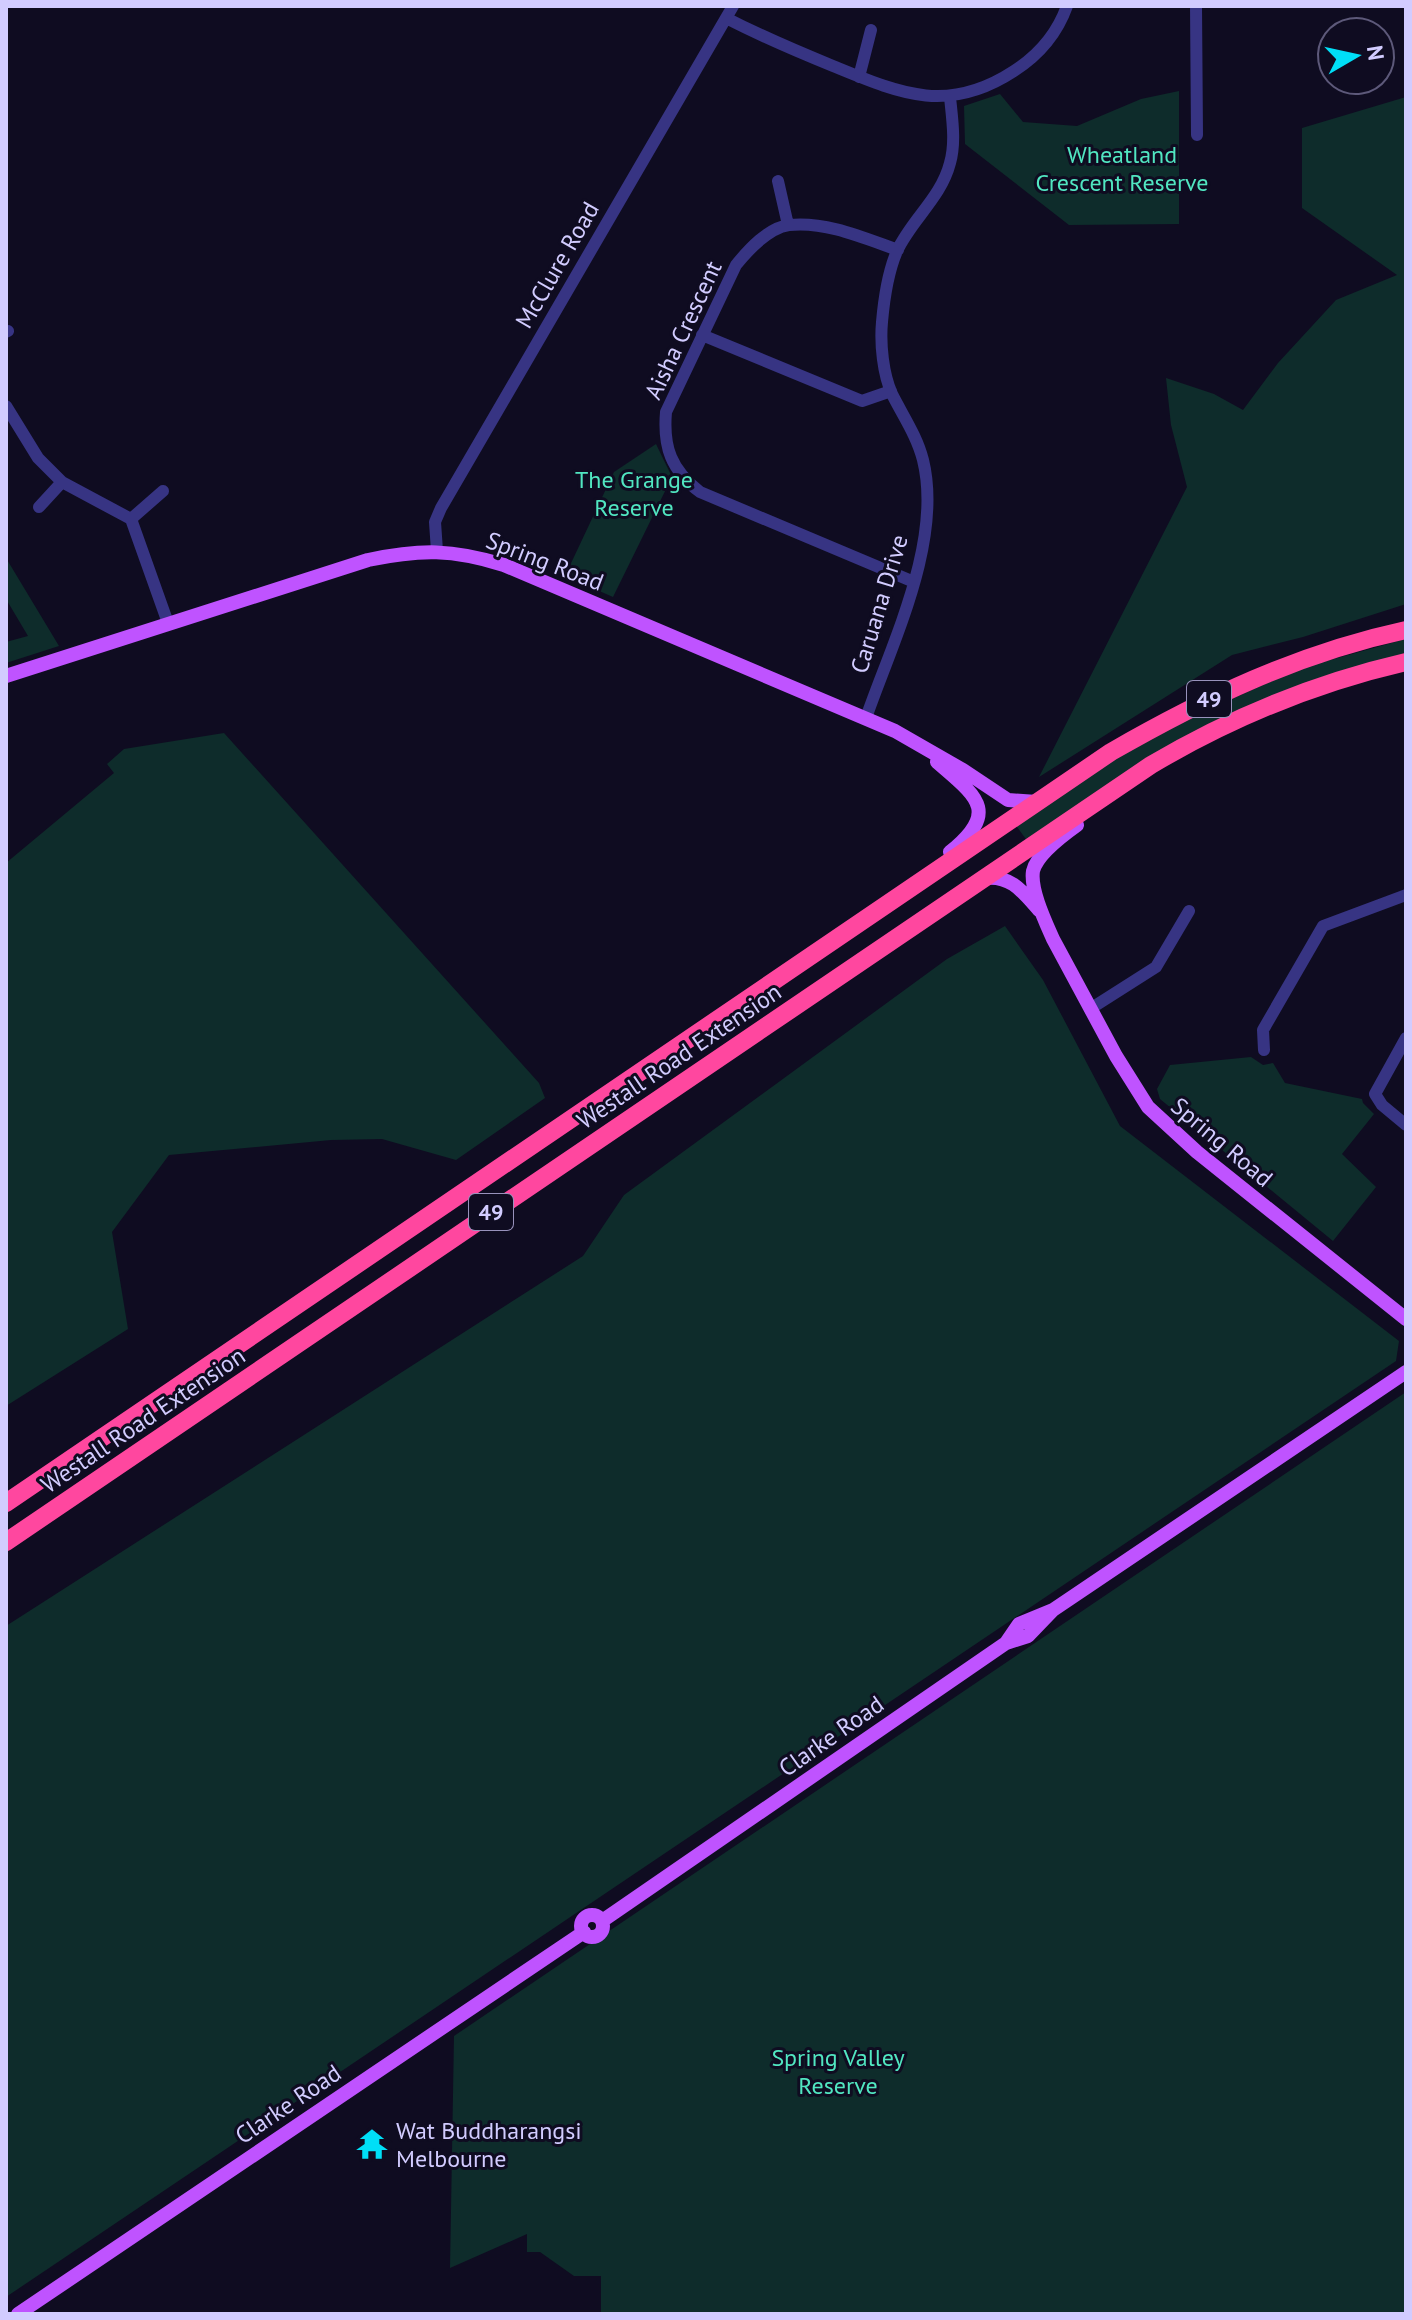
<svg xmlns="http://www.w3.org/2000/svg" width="1412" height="2320" font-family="'PT Sans',sans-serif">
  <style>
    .green { fill: #0e2c2b }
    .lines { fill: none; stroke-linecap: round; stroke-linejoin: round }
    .minor { stroke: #373483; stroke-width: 12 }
    .major { stroke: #bf53ff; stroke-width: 14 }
    .highway { stroke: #ff479f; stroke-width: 18 }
    .labels { text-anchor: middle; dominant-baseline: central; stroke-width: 6; stroke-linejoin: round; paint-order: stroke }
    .shield { fill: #0f0c21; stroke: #9892bc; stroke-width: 2 }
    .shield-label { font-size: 22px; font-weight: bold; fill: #d2ccff }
    .park-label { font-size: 24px; fill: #51e6c1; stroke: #0f0c21 }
    .street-label { font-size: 24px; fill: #d2ccff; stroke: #0f0c21 }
    .poi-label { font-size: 24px; fill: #d2ccff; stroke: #0f0c21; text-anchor: start }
  </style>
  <rect width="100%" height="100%" fill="#0f0c21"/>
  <path class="green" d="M1179,91v133l-110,1 -104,-81 -1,-38 36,-12 23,28 54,4 64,-27z
    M1406,97v507l-103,33 -71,18 -193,122 148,-290 -16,-62 -5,-47 48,16 29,16 35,-47 58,-63 61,-25 -95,-67v-80z
    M656,444l16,33 -59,120 -48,-21 49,-104z
    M6,558l53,88 -53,17v-21l22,-6 -22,-37z
    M1406,639v14l-83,24 -295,165 -13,-18 141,-91 145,-65z
    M224,733l315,350 6,15 -89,62 -74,-21 -51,1 -162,15 -57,77 16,97 -122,77v-543l108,-90 -7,-9 17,-15z
    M1005,926l38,54 77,146 279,215 -3,20 -1390,936v-671l577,-370 41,-61 323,-236z
    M1251,1057l12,8 10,-2 12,20 77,16 1,4 11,11 -32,40 34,33 -43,54 -173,-142 -3,-10 13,-24z
    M1406,1392v922h-805v-38h-27l-34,-24h-13v-18l-77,34 4,-232z"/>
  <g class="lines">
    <path class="minor" d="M1196,6l1,129
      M726,18c35,18 70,33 107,48 66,27 114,49 181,5 25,-16 43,-37 53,-65
      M859,77l12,-47
      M778,181l10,44
      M898,250c-34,-12 -72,-29 -109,-25 -21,3 -40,24 -53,40l-70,147c-3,35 5,58 34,80l214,90
      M6,332l2,-1
      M702,335l160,66 29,-10
      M6,406l32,52 24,24 69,37 37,104
      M39,507l23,-25
      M131,519l32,-28
      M437,551l-2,-29 6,-14 292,-502
      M866,718c26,-75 77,-177 57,-258 -6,-24 -20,-44 -31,-66 -9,-20 -12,-50 -10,-72 2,-23 6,-50 15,-71 15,-32 44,-53 53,-88 6,-21 2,-45 0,-66
      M1090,1009l66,-42 33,-56
      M1406,1038l-31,56 7,11 24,20
      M1264,1050l-1,-20 60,-104 83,-31"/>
    <path class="major" d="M6,676l362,-116c53,-11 84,-11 136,5l391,166 68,39 45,30 29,2
      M937,762c39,34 64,49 13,90
      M1077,825c-14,10 -40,29 -44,46 -3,19 13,52 20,68l63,117 32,51 49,45 209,167
      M985,878c26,-3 38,14 54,32
      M1006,1643l22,-7 25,-26 353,-238
      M581 1926a11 11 0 1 1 22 0a11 11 0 1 1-22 0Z
      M602,1921l404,-278 13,-19 34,-14
      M18,2314l566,-382"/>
    <path class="highway" d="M6,1503l1105,-751c94,-54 188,-99 295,-122
      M6,1542l1145,-777c81,-48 164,-82 255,-103"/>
  </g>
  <defs>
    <symbol id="temple-bare" viewBox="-9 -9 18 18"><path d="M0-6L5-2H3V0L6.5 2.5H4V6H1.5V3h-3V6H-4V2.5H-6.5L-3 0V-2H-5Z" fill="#00dff7" stroke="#0f0c21" stroke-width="2.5" paint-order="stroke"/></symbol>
  </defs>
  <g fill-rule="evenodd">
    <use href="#temple-bare" x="350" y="2122" width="44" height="44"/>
  </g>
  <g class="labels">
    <g class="shield">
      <rect x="1187" y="681" width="44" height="36" rx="6"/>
      <rect x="469" y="1194" width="44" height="36" rx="6"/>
    </g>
    <g class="shield-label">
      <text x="1209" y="699">49</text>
      <text x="491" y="1212">49</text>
    </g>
    <g class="park-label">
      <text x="1122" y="154">Wheatland<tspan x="1122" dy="28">Crescent Reserve</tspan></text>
      <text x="634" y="479">The Grange<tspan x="634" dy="28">Reserve</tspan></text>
      <text x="838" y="2057">Spring Valley<tspan x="838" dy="28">Reserve</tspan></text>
    </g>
    <g class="street-label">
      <text transform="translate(557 265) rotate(-60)">McClure Road</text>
      <text transform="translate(683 330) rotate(-65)">Aisha Crescent</text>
      <text transform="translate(545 561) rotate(21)">Spring Road</text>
      <text transform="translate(879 604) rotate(-73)">Caruana Drive</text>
      <text transform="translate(679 1056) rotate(-34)">Westall Road Extension</text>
      <text transform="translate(1222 1142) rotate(40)">Spring Road</text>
      <text transform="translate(143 1420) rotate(-34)">Westall Road Extension</text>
      <text transform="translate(831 1736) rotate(-35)">Clarke Road</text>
      <text transform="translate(288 2104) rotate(-34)">Clarke Road</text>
    </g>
    <g class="poi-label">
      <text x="396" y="2130">Wat Buddharangsi<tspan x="396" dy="28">Melbourne</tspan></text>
    </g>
  </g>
  <rect width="1412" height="2320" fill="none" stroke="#d2ccff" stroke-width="16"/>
  <g transform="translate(1356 56) rotate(81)"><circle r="38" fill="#0f0c21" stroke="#5d597a" stroke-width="2"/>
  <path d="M0-6L14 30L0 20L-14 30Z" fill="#00dff7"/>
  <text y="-12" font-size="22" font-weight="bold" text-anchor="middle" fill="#d2ccff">N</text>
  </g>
</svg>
